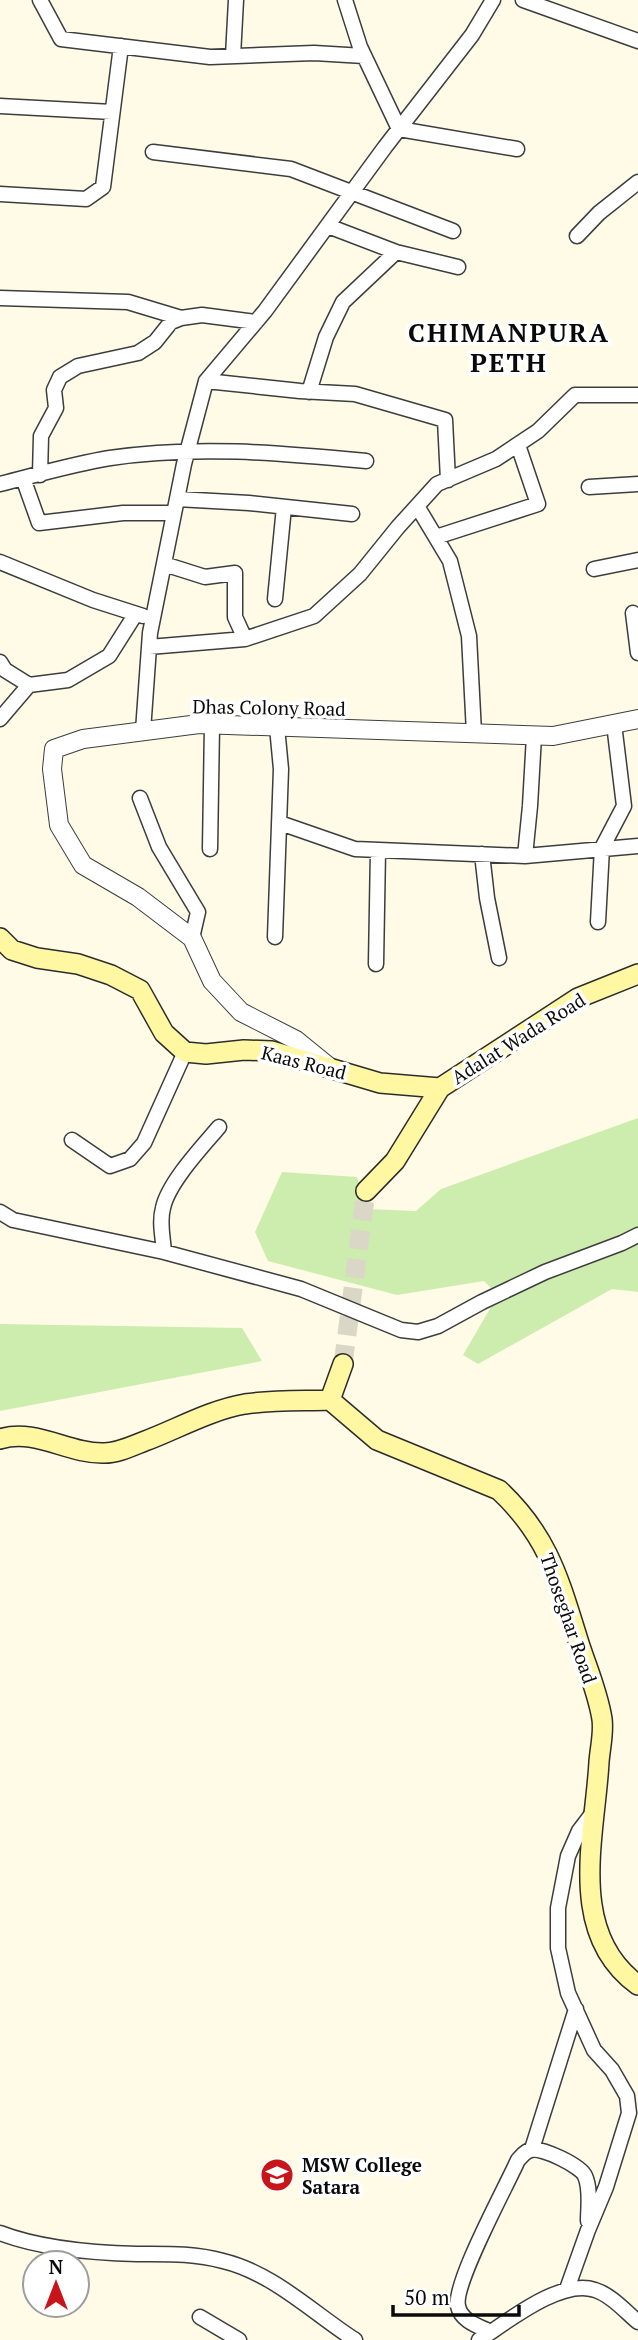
<svg xmlns="http://www.w3.org/2000/svg" width="638" height="2340" font-family="'PT Serif',serif">
  <style>
    .green { fill: #ccedad }
    .lines { fill: none; stroke-linecap: round; stroke-linejoin: round }
    .secondary-tunnel { stroke: #dad7c6; stroke-width: 19; stroke-dasharray: 19 10; stroke-linecap: butt }
    .minor-casing { stroke: #3d3d3d; stroke-width: 17 }
    .tertiary-casing { stroke: #3d3d3d; stroke-width: 20 }
    .secondary-casing { stroke: #2c2c2c; stroke-width: 22 }
    .minor { stroke: #fff; stroke-width: 14 }
    .tertiary { stroke: #fff; stroke-width: 18 }
    .secondary { stroke: #fff7a2; stroke-width: 19 }
    .labels { text-anchor: middle; dominant-baseline: central; stroke-width: 7; stroke-linejoin: round; paint-order: stroke }
    .street-label { font-size: 19px; fill: #0a0a0a; stroke: #fff }
    .poi-label { font-size: 19px; font-weight: bold; fill: #0a0a0a; stroke: #fff; text-anchor: start }
    .district-label { font-size: 26px; font-weight: bold; letter-spacing: 2px; fill: #0a0a0a; stroke: #fff }
  </style>
  <rect width="100%" height="100%" fill="#fffbe7"/>
  <path class="green" d="M638,1118v174l-26,-3 -134,75 -15,-9 35,-60 -14,-14 -87,14 -129,-34 -13,-29 27,-60 75,5 9,32 50,2 25,-22z
    M0,1324l242,4 20,33 -262,50z"/>
  <g class="lines">
    <path class="secondary-tunnel" d="M343,1364l23,-173"/>
    <defs>
      <path id="minor" d="M40,0l21,39 149,18 104,-4 50,3
        M345,0l15,47 39,82 118,20
        M523,0l115,41
        M233,56l3,-56
        M0,106l112,6
        M153,152l138,17 162,62
        M0,194l86,5 17,-12 18,-141
        M328,226l68,26 62,15
        M577,236l22,-23 39,-31
        M0,298l128,4 53,16
        M206,381l94,10 55,3 90,26 3,60
        M309,392l17,-55 17,-35 53,-50
        M40,475l1,-39 15,-28 -2,-18 6,-13 18,-11 60,-13 17,-11 16,-20 10,-4 21,-3 54,7
        M23,478l16,45 84,-10h51
        M0,484c36,-9 73,-20 110,-26 86,-13 170,-5 256,3
        M589,487l49,-3
        M177,499l72,4 103,11
        M417,506l33,55 19,75 5,97
        M436,537l102,-33 -20,-59
        M0,562l93,38 50,16
        M164,564l41,13 30,-4v44l10,22
        M594,569l44,-9
        M275,599l9,-92
        M633,613l5,40
        M149,647l96,-8 69,-23 46,-42 38,-47 39,-43 59,-25 42,-28 37,-36h63
        M0,662l5,8 24,15 39,-5 41,-24 26,-41
        M0,719l29,-34
        M143,731l7,-98 34,-169 22,-83 59,-70 120,-164 87,-112 21,-35
        M140,798l19,49 39,65 -6,26
        M280,823l75,26 170,7 5,-50 4,-70
        M210,849l2,-124
        M482,854l5,44 12,60
        M525,856l113,-10
        M598,922l4,-74 22,-42 -10,-82
        M275,937l6,-168 -4,-42
        M376,964l2,-114
        M72,1140l38,26 20,-7 14,-16 41,-91
        M0,1212l13,8 151,32 137,37 100,41 17,2 20,-6 44,-24 63,-30 77,-29 16,-8
        M164,1252c-1,-14 -5,-30 -1,-44 5,-25 39,-61 56,-81
        M532,2149l44,-140
        M0,2233c39,15 95,20 137,21 30,0 57,-1 86,7 50,12 90,52 132,79
        M567,2289l21,-59 18,-43 23,-74 -2,-17 -15,-26 -18,-20 -26,-57 -10,-45v-40l10,-52 11,-25 16,-21
        M200,2317l39,23
        M491,2332c-13,-6 -30,-11 -33,-26 -5,-22 48,-119 60,-146 4,-4 7,-9 13,-10 11,-3 50,16 54,26 6,13 3,32 3,45
        M479,2340c28,-18 82,-62 116,-50 16,5 30,21 43,32"/>
      <path id="tertiary" d="M328,1066l-32,-26 -55,-28 -29,-31 -20,-43 -54,-41 -55,-32 -24,-40 -7,-56 2,-20 29,-10 116,-15 354,12 85,-17"/>
      <path id="secondary" d="M0,938l12,12 25,8 41,6 33,11 29,15 24,43 21,19 21,2 38,-4 28,1 108,32 60,5
        M366,1191l29,-30 45,-73 138,-90 60,-24
        M330,1400l13,-36
        M0,1439c36,-11 68,15 104,14 14,0 28,-7 41,-12 32,-12 65,-31 100,-37 27,-4 57,-3 85,-4l47,40 122,50c50,47 60,90 80,153 8,25 19,50 23,76 2,14 -2,29 -3,43 -4,74 -33,171 39,223"/>
    </defs>
    <use href="#minor" class="minor-casing"/>
    <use href="#tertiary" class="tertiary-casing"/>
    <use href="#secondary" class="secondary-casing"/>
    <use href="#minor" class="minor"/>
    <use href="#tertiary" class="tertiary"/>
    <use href="#secondary" class="secondary"/>
  </g>
  <defs>
    <symbol id="university-disc" viewBox="-11 -11 22 22"><circle r="9.5" fill="#c71519" stroke="#fff"/><path d="M0-5L7-2L0 1L-7-2ZM-4 1L0 2.5L4 1V4Q0 6-4 4Z" fill="#fff"/></symbol>
  </defs>
  <g fill-rule="evenodd">
    <use href="#university-disc" x="258" y="2156" width="38" height="38"/>
  </g>
  <g class="labels">
    <g class="street-label">
      <text transform="translate(269 707) rotate(1)">Dhas Colony Road</text>
      <text transform="translate(518 1038) rotate(-32)">Adalat Wada Road</text>
      <text transform="translate(304 1062) rotate(14)">Kaas Road</text>
      <text transform="translate(569 1618) rotate(71)">Thoseghar Road</text>
    </g>
    <g class="poi-label">
      <text x="302" y="2164">MSW College<tspan x="302" dy="22">Satara</tspan></text>
    </g>
    <g class="district-label">
      <text x="509" y="332">CHIMANPURA<tspan x="509" dy="30">PETH</tspan></text>
    </g>
  </g>
  <g transform="translate(56 2284)"><circle r="33" fill="#ffffff" stroke="#9d9d9d" stroke-width="2"/>
  <path d="M0-5L12 26L0 18L-12 26Z" fill="#c71519"/>
  <text y="-10" font-size="19" font-weight="bold" text-anchor="middle" fill="#0a0a0a">N</text>
  </g>
  <path d="M393 2305v10h126v-10" fill="none" stroke="#0a0a0a" stroke-width="3.5"/>
  <text x="404" y="2305" font-size="21" fill="#0a0a0a" stroke="#ffffff" stroke-width="5" paint-order="stroke">50 m</text>
</svg>
